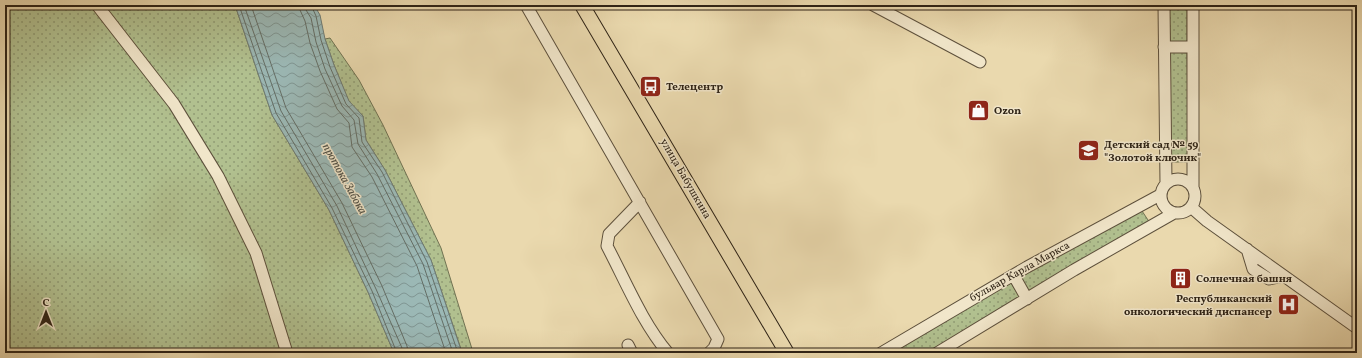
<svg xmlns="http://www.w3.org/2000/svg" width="1362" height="358" font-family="Vollkorn,serif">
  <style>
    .grass { fill: url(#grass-dots); stroke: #707252 }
    .water { fill: url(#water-waves); stroke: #6f7c75 }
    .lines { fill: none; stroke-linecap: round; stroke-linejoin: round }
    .shore { stroke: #646e66; stroke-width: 1 }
    .minor-casing { stroke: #5d503c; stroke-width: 13 }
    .major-casing { stroke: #2e2316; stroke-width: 16 }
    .minor { stroke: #f1e6ca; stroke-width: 11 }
    .major { stroke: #ead9ae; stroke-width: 14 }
    .labels { text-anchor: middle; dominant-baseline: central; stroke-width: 3; stroke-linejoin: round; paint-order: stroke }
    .poi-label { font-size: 11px; font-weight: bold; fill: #2e2316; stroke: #f1e6ca; text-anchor: start }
    .street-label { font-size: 11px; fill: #2e2316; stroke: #f1e6ca }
    .water-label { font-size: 12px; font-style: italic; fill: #4f5046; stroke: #f1e6ca }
  </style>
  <defs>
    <pattern id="grass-dots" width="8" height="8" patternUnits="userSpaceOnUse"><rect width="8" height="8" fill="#b1c08f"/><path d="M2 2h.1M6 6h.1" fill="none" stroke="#909c74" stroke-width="1.8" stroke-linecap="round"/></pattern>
    <pattern id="water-waves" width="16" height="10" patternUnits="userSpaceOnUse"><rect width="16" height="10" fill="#9bb8b5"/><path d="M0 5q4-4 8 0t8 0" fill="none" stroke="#7f9592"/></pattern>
  </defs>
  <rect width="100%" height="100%" fill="#ead9ae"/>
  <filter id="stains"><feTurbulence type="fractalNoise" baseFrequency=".005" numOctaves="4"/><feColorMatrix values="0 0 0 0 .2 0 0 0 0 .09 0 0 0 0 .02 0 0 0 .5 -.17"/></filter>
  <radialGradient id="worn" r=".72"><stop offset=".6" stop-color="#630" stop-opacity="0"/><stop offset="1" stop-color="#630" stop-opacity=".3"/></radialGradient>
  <path class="grass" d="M5,5h230l37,110 57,95 39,82 26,61h-389z
    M1169,5h18v35l-1,2h-16z
    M330,38l29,42 24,45 58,123 31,101 -10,3 -31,-92 -46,-90 -19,-30 -3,-24 -14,-14 -15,-37 -9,-26z
    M1172,52l15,1v2l2,107h-19l-1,-107z
    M1140,208l10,15 -118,69 -4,-1 -7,-14 1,-1z
    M1011,283l8,13 -1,3 -91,54h-37z"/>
  <path class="water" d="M235,5h79l6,10 5,24 9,26 15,36 14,15 3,24 19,30 46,90 31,93h-68l-26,-61 -39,-82 -57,-95z"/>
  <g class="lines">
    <path class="shore" d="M239,5l37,108 56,95 40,83 25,62
      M244,5l37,106 56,95 39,83 26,59v5
      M251,5l35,103 56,95 40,83 25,60 1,7
      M300,5v5l5,11 5,22 10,28 17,38 12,14 3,24 20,30 45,89 29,87
      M306,5v5l5,8 5,24 9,27 17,37 12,14 4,24 19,30 46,90 30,89
      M311,5l5,11 5,24 9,27 16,37 13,14 3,24 20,30 45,90 31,91"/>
    <defs>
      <path id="minor" d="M97,5l77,99 44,72 38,77 31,100
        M526,5l192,334 -4,9 -5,5
        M873,5l107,57
        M1164,5l2,179
        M1164,47h29
        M1161 196a17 17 0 1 1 34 0a17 17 0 1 1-34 0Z
        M1193,188v-183
        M640,202l-31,32 -2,12c19,36 35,76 61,107
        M1191,207l16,14 150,107
        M1247,249l6,20 16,10 15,-3
        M1014,276l13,23
        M628,345l4,8
        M881,353l146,-86 133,-72
        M937,353l137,-83 100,-57"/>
      <path id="major" d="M582,5l205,348"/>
    </defs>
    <use href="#minor" class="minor-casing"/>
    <use href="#major" class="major-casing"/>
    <use href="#minor" class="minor"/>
    <use href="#major" class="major"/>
  </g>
  <defs>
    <symbol id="bus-square" viewBox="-11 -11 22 22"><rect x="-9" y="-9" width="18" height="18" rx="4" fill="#8f2418" stroke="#f1e6ca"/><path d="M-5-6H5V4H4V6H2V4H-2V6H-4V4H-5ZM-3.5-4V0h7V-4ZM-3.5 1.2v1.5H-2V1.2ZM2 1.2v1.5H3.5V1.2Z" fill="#fff"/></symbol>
    <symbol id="shop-square" viewBox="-11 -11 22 22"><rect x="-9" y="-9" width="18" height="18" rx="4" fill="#8f2418" stroke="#f1e6ca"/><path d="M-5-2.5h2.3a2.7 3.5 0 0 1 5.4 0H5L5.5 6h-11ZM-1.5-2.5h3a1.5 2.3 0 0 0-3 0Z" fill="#fff"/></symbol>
    <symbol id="school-square" viewBox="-11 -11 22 22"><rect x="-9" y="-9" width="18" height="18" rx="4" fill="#8f2418" stroke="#f1e6ca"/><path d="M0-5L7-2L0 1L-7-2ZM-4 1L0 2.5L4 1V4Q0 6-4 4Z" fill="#fff"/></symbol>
    <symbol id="building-square" viewBox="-11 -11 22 22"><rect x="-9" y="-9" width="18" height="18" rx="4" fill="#8f2418" stroke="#f1e6ca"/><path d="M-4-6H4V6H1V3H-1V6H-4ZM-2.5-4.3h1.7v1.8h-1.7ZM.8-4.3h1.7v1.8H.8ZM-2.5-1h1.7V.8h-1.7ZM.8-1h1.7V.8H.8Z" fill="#fff"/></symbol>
    <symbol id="hospital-square" viewBox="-11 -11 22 22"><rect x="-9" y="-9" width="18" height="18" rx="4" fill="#8f2418" stroke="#f1e6ca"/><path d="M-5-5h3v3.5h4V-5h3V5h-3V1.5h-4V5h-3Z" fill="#fff"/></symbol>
  </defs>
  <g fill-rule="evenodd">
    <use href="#bus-square" x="638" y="74" width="25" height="25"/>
    <use href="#shop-square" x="966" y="98" width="25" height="25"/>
    <use href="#school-square" x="1076" y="138" width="25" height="25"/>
    <use href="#building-square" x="1168" y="266" width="25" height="25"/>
    <use href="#hospital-square" x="1276" y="292" width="25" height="25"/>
  </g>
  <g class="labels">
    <g class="poi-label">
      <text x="666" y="87">Телецентр</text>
      <text x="994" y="111">Ozon</text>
      <text x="1104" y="145">Детский сад № 59<tspan x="1104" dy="13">"Золотой ключик"</tspan></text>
      <text x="1196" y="279">Солнечная башня</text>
      <text x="1272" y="299" text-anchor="end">Республиканский<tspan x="1272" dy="13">онкологический диспансер</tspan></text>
    </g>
    <g class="street-label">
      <text transform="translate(685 179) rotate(60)">улица Бабушкина</text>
      <text transform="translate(1020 272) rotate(-29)">бульвар Карла Маркса</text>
    </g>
    <g class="water-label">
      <text transform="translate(344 179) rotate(61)">протока Забока</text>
    </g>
  </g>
  <rect width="1362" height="358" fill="none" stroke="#ead9ae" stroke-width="20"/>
  <rect x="6" y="6" width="1350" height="346" fill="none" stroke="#2e2316" stroke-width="2"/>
  <rect x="10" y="10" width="1342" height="338" fill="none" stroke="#2e2316"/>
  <g transform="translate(46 312)" stroke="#f1e6ca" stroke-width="3" paint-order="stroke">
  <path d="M0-3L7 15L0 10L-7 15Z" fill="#2e2316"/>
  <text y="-6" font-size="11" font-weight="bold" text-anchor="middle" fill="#2e2316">С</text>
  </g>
  <rect width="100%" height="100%" filter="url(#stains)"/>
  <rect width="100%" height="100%" fill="url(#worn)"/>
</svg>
